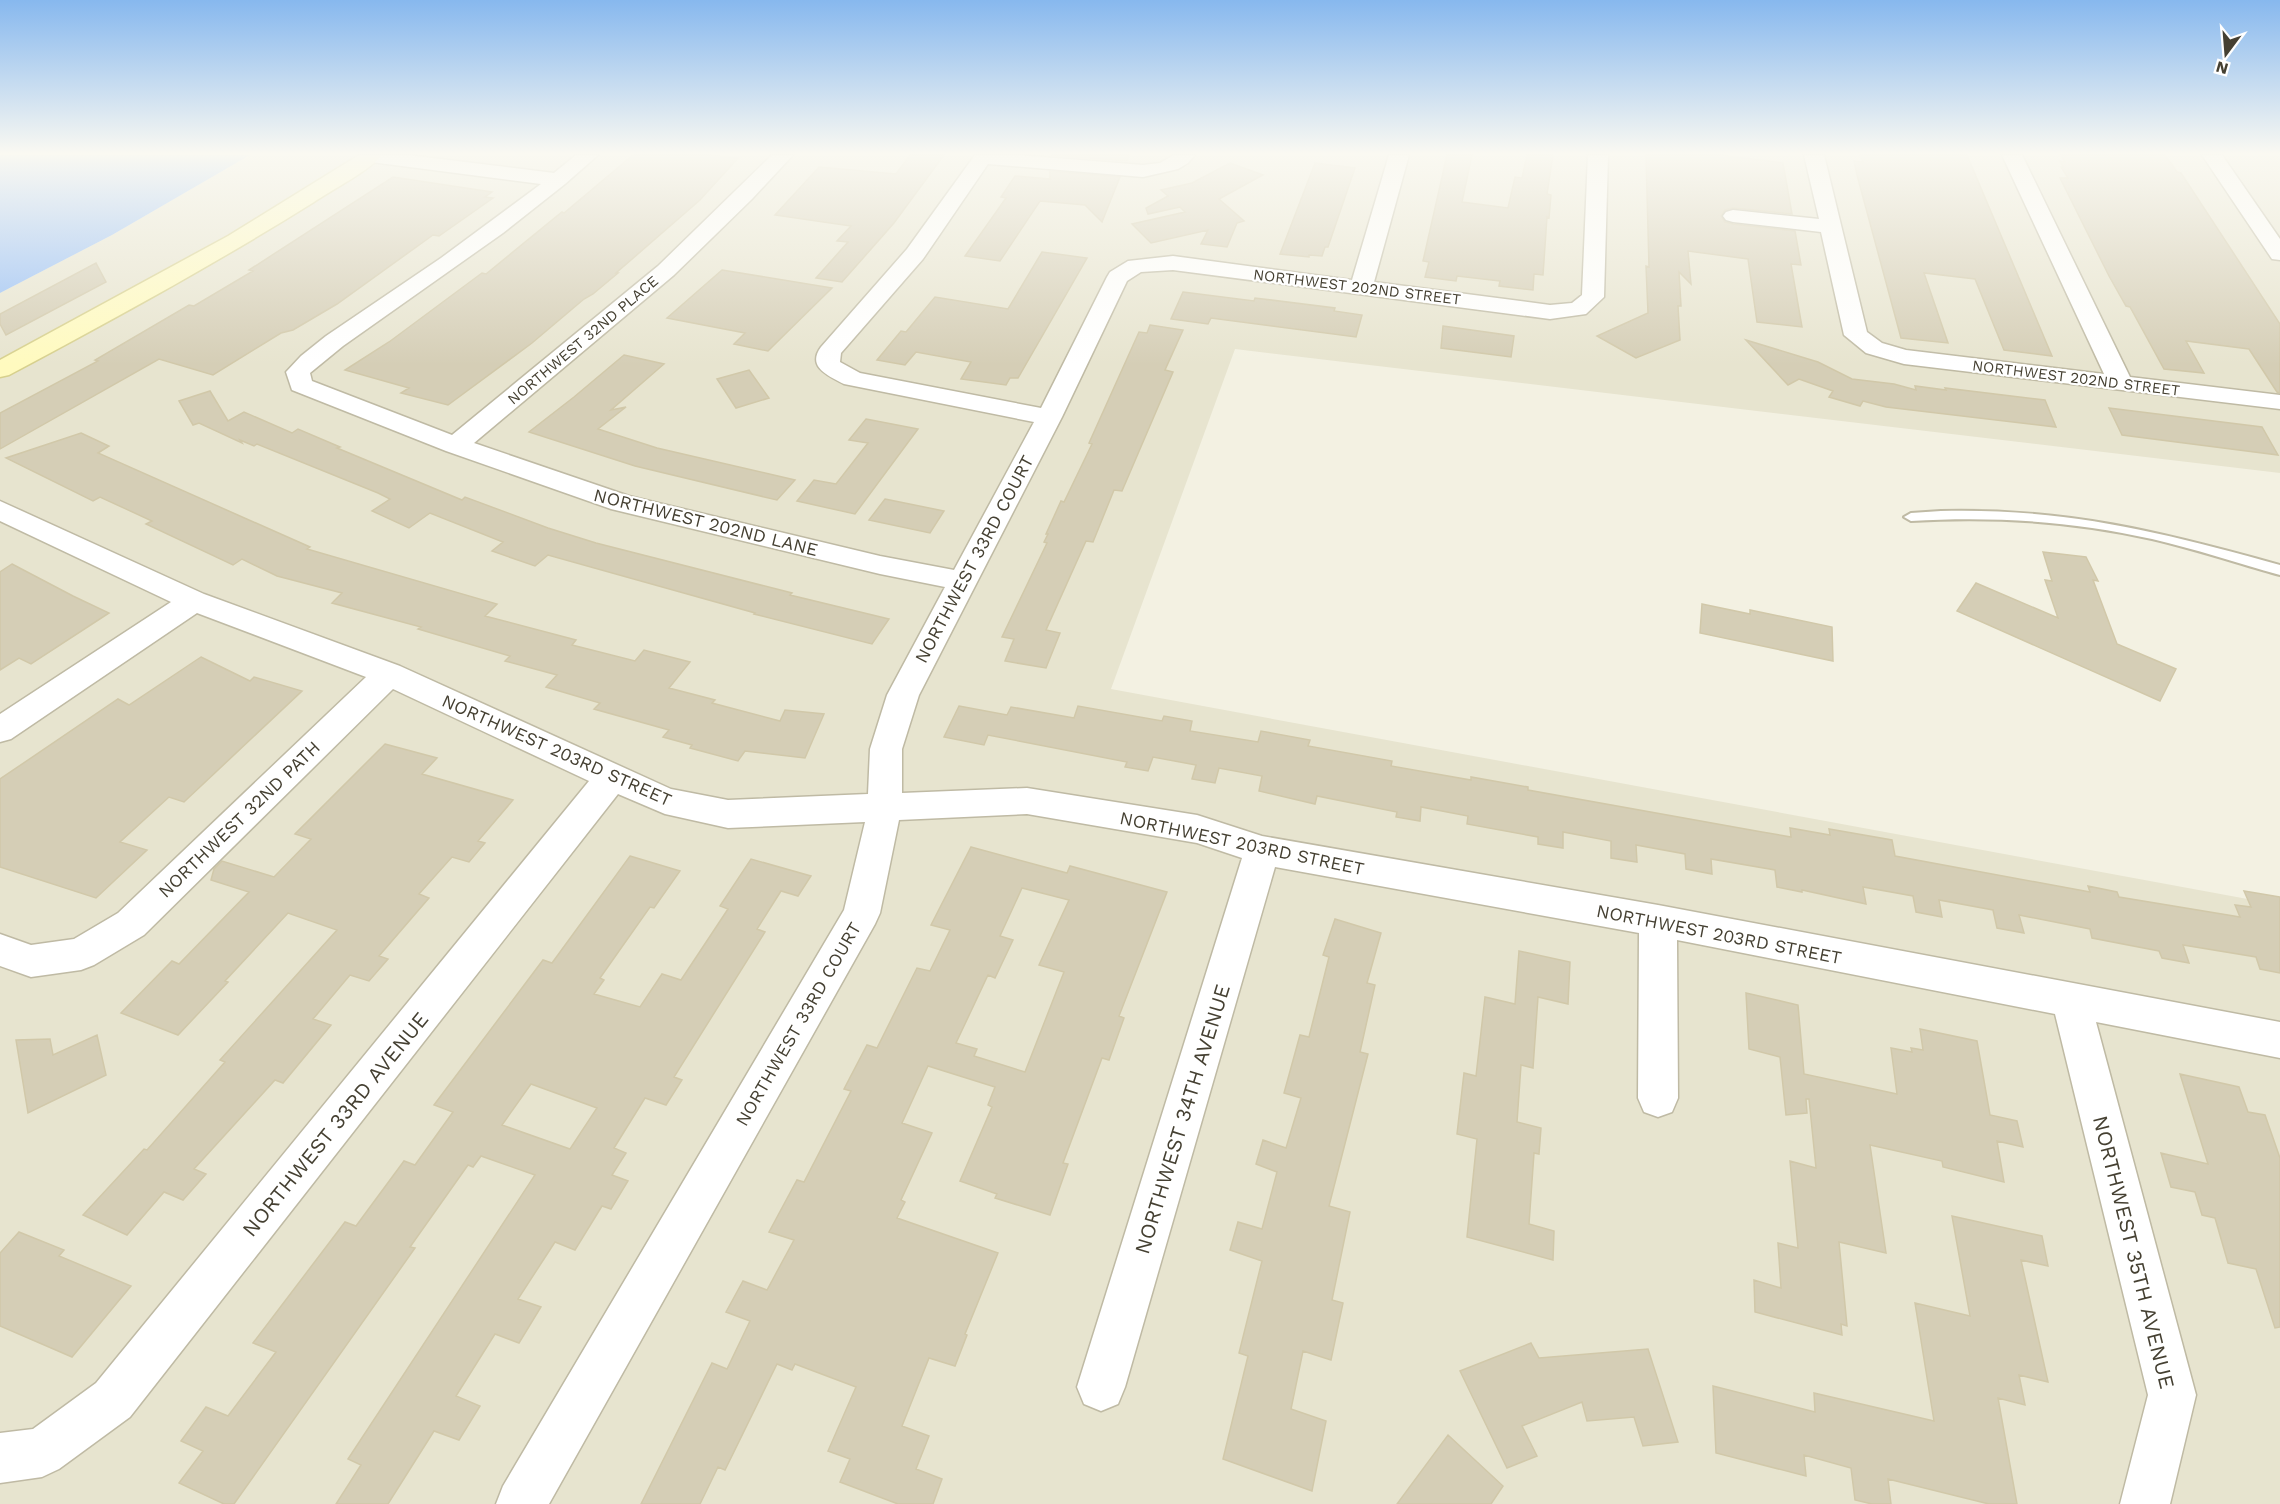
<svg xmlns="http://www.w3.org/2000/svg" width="2280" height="1504" font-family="'Work Sans',sans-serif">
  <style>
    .residential { fill: #e7e4cf }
    .water { fill: #97bff6 }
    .building { fill: #d5ceb6; stroke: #d1c8a9; stroke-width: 1.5; fill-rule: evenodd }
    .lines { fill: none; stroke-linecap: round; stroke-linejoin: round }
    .lane-casing { stroke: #bfbaa4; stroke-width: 4 }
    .street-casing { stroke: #bfbaa4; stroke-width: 3 }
    .secondary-casing { stroke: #d7d08d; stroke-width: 3 }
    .lane { fill: #fff; fill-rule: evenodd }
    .street { fill: #fff; fill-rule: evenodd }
    .secondary { fill: #fffabf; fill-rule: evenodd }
    .labels { text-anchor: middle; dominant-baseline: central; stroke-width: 4.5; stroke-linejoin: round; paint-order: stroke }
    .far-street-label { font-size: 15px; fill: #454032; stroke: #fff }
    .street-label { font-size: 18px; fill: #454032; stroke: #fff }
    .near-street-label { font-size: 21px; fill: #454032; stroke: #fff }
  </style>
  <rect width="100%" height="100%" fill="#f3f1e2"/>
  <path class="residential" d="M250,155h2030v318l-1045,-124 -124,340 1169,216v599h-2280v-1211l112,-58z"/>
  <path class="water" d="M0,155h250l-138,80 -112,58z"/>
  <path class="building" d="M633,155h77l28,3 -38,42 -84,73h2l-25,21 -9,5 -52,44 -84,62 -47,-12 8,-5 -64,-18 44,-28 93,-69 4,1 76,-62 2,1z
    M910,155h34l-50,68 -52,59 -26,-4 32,-36 -11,-1 14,-15 -76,-11 44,-48 77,7z
    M1051,155h78l-2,6z
    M1447,155h25l-10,47 46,6 7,-31 7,1 5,-23h26l-6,39 4,1 -2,23 -2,-1 -4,58 -9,-1 -1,16 -34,-4 1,-5 -43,-5 -1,5 -31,-4 4,-15 -6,-1z
    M1646,155h75l62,8 9,51 -59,-6 -8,2 -4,6 4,6 8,2 62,7 6,34 -10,-1 11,63 -45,-5 -9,-63 -60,-8 3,33 -12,-12 2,34h-3l2,34 -44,18 -39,-22 51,-23 -2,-47 3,1z
    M1860,155h107l85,201 -48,-6 -29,-71 -51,-6 24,70 -47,-5 -44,-163 -3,-14 9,1z
    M2061,155h104l12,17 4,1 99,151v69l-3,-1 -28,-43 -63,-8 18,32 -40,-4 -34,-62 -4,-1 -17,-30 -49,-98h8l-7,-11h2l-3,-6 5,1z
    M1230,163l33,12 -44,24 25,22 -7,2 -10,24 -26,-3 7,-14 -57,13 -19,-19 53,-12 -5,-5 -32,7 -2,-6 22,-12 -7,-6 31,-7z
    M1315,163l40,5 -27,79h-3l-3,9 -13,-1v2l-29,-3z
    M1050,171l70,6 -18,45 -17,-17 -45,-4 -40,60 -35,-5 41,-58 -5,-1 14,-21 35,3z
    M393,177l99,15 -7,5 8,1 -54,38 -6,-1 -96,69 -44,26 -12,3 -68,42 -54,-16 -159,90v-36l98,-52 -3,-1 94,-55 5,1 59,-35 -4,-1z
    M1042,252l45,6 -69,120h-8l-4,7 -45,-6 10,-17 -55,-10 -11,13 -28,-5 24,-29 5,1 29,-35 73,12z
    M96,263l10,19 -100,53 -6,-11v-10z
    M722,270l110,18 -64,63 -34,-7 11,-11 -78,-15z
    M1183,292l71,9 1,-3 80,10 -1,3 28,4 -6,22 -145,-19 -3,6 -37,-5z
    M1150,325l33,5 -18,40 8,2 -51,119 -8,-1 -21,52 -7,-1 -40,89 14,3 -14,35 -41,-7 9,-22 -12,-2 45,-94 -3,-1 4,-8h-2l15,-33 3,1 28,-58 -3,-1 50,-111 8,1z
    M1443,326l71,10 -3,21 -70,-9z
    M1746,340l72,22 34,17 42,5 22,6 -1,-4 31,4 -1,-2 100,12 11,27 -170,-20 -23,-6 -3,5 -31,-9 4,-6 -34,-12 -11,6z
    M624,355l40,9 -53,46 15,-3 -28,22 59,19 138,32 -18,20 -142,-34 -106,-34 45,-35z
    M749,370l20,28 -33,10 -19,-29z
    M210,391l18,30 16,-9 48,21 6,-4 42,18 -3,1 125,52 3,-3 83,31 48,15 196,50 -2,2 99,24 -17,25 -118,-30 1,-1 -207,-58 -13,11 -43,-15 11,-9 -73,-29 -21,15 -37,-17 18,-12 -12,-6 -121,-49 -3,2 -14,-6 2,3 -43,-20 -6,2 -14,-24z
    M2109,408l153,19 16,28 -156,-20z
    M866,419l52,10 -63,85 -58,-13 17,-21 22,4 32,-41 -19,-3z
    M81,433l28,13 -11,7 212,94 -3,2 190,55 -12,12 91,24 -4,5 63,16 9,-11 46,12 -21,26 46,12 -3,3 68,18 5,-11 39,4 -19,44 -60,-7 -7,10 -48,-13 2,-3 -29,-8 6,-7 -75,-21 6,-6 -54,-16 11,-12 -52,-14 5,-5 -92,-27 3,-2 -89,-24 10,-10 -65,-17 -35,-17 -9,6 -87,-41 6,-3 -52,-24 -7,4 -87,-43z
    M885,499l59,12 -14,22 -61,-13z
    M2043,552l43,5 12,24 -5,-1 24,64 59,25 -16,32 -203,-90 19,-28 82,35 -13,-38 7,1z
    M12,564l61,32 36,17 -78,51 -12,-6 -19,12v-98z
    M1702,604l48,10v-4l82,17 1,34 -133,-28z
    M201,657l49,24 4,-4 48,14 -118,111 -15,-5 -49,45 27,8 -51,48 -96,-31v-88l118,-80 11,6z
    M959,706l48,9 4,-8 63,11 4,-12 84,15 2,-5 28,5 -2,10 68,11 3,-11 49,9 -2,6 84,15 -1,5 80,14v-3l57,10v3l234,42 29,5 -1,-9 40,7 -1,-6 63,11 3,16 195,36 -2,-6 29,6 2,5 121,20 -5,-12 16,2 -7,-16 36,6v76l-20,-4 -4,-12 -73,-12 6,18 -27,-5 -3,-7 -67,-13 -2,-9 -71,-14 5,18 -27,-5 -4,-18 -54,-10 3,17 -26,-5 -3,-16 -50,-9 3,17 -64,-14v2l-25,-5 -2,-17 -64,-11 1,15 -26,-5 -1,-15 -49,-9 1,17 -26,-4v-17l-48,-9v16l-25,-4v-7l-71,-13 1,-8 -47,-9 -1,14 -24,-4 1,-5 -80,-16 -2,8 -56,-13 3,-15 -43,-8 -4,15 -23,-4 4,-14 -43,-8 -5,14 -23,-4 2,-5 -139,-27 -4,10 -40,-8z
    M385,744l52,14 -15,16 91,26 -35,41 7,2 -16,19 -17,-5 -33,37 10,4 -50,58 9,3 -19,22 -19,-6 -37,44 18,6 -48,58 -8,-3 -81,89 12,5 -23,26 -19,-8 -37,43 -44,-20 61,-66 3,1 78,-88 -5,-2 117,-130 -49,-17 -63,68 3,1 -50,53 -57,-22 51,-52 7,3 70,-72 -38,-12 3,-11 8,-8 52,16 37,-38 -16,-5z
    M971,847l96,26 3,-7 97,26 -48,124 5,2 -15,42 -7,-2 -39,105 5,1 -18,51 -55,-17 2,-4 -37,-13 32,-74 -4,-2 7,-18 -67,-21 -26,57 30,10 -31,67 4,2 -8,16 101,35 -33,81 2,1 -12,31 -26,-8 -27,68 27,10 -13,33 26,10 -9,25h-35l-58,-22 10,-23 -22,-8 28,-64 -61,-23 -3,6 -15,-6 -52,106 -7,-3 -18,37h-59l71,-141 15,6 23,-48 -24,-9 17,-31 24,9 27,-50 -25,-8 28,-52 7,2 47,-91 -7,-2 23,-44 10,3 40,-80 13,3 20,-41 -19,-5zM1022,888l47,12 -30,65 25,7 -39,100 -51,-16 3,-7 -21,-6 32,-68 7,3 18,-38 -13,-4z
    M630,856l50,15 -26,37 -4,-1 -50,71 4,2 -10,14 46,13 22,-33 19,6 47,-71 -8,-3 31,-47 60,17 -13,20 -17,-5 -24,38 8,3 -91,145 8,3 -16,25 -21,-7 -31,50 12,5 -14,22 16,6 -17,28 -9,-3 -27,44 -20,-8 -37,57 23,8 -22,36 -24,-9 -39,62 24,10 -21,34 -25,-9 -46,73h-52l25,-39 -13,-6 187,-284 -54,-19 -8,11 -5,-2 -58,82 5,1 -181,256h-10l-45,-21 24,-32 -22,-10 25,-34 22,9 48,-64 -23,-9 92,-121 11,4 48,-65 11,4 38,-53 -19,-7 109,-145 9,3zM531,1084l66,24 -27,41 -68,-24z
    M1335,919l46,14 -14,50 8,2 -15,67 8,2 -39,152 21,6 -18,88 11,3 -12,57 -28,-9 -12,58 35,12 -14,70 -89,-32 25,-103 -9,-3 23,-92 -32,-11 8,-28 24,7 15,-57 -21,-8 7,-24 23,8 15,-50 -17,-5 16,-58 9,2 20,-80 -6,-2z
    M1519,951l51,11 -2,42 -30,-7 -5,71 -12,-3 -4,57 24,6 -2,26 -5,-1 -5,71 25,7 -1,29 -86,-23 10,-98 -20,-5 7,-61 12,3 9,-79 30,7z
    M1746,993l52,12 6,69 93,20 -6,-46 21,4 -1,-4 12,2 -3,-21 57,12 13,74 27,6 6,26 -26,-6 7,41 -61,-15 -1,-6 -72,-16 16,108 -47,-11 8,84 -6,-2 1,11 -87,-23 -1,-32 27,8 -3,-45 20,5 -8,-87 26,7 -7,-69h-3l1,14 -21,2 -6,-58 -31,-8z
    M97,1035l9,40 -78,38 -12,-73 34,-1 3,16z
    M2180,1074l59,13 9,25 17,3 15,43v169l-5,1 -19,-59 -28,-6 -13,-45 -13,-3 -7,-23 -24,-5 -10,-34 47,11z
    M1952,1216l90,20 6,30 -27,-6 27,122 -29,-7 6,30 -27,-7 19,106h-28l-101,-25 3,25h-19l-17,-4 -4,-32 -47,-13 2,21 -90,-23 -3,-67 102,26 -1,-19 120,28 -19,-118 55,13z
    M19,1232l45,18 -5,6 72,30 -59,71 -72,-31v-73z
    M1531,1343l8,15 109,-9 30,93 -35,4 -9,-29 -47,4 -5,-19 -60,24 15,30 -30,12 -47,-97z
    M1448,1435l55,51 -12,18h-94z"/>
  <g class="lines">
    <defs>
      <path id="lane" d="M1941,511c125,-3 221,21 339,54v10c-43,-12 -85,-26 -128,-36 -80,-18 -160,-23 -241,-18l-7,-4 7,-4z"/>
      <path id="street" d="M362,155h46l146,18 22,-18h22l-33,29 -62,49 -160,113 -33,27 2,8 140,54 206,-169 114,-111h21l-41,44 -78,76 -200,168 155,53 251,60 74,14 80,-148 -190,-38c-15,-8 -38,-17 -23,-37l86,-98 68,-94h42l126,10 17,-2 14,-8h21l-7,8 -10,6 -35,8 -155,-13 -65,95 -82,94 -1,9 20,11 181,35 66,-131 3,-5 18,-11 45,-5 179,24 37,-125h20l-35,127 176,23 22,-2 10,-8 6,-140h20l-4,142 -18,17 -36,5 -377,-49 -32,2 -14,9 -65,136 -143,278 -17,54v44l125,-5 170,27 65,21 396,69 622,117v36l-184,-36 100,373 -26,109h-50l28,-109 -93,-381 -378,-74 1,158 -6,14 -14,5 -14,-5 -6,-14 1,-165 -364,-66 -150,520 -7,17 -17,7 -17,-7 -7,-17 165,-529 -45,-15 -170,-29 -128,6 -19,93 -5,11 -326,580h-53l7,-18 341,-576 21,-88 -137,6 -63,-14 -47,-20 -488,623 -71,52 -17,8 -42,6v-50l33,-4 63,-46 493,-602 -196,-92 -249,246 -50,30 -13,5 -50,7 -31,-11v-32l31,11 43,-6 44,-26 248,-236 -169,-64 -186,126 -11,3v-28l171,-112 -171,-81v-20l204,93 196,72 271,123 57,11 140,-6 2,-45 17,-54 58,-108 -65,-13 -269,-65 -165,-58 -154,-61 -6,-18 15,-16 25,-20 115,-78 100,-74 -170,-22 -7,-2z
        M1804,155h20l43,177 15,11 24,7 198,24 -102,-219h20l108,222 150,18v14l-376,-45 -38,-11 -22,-18 -23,-103 -88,-10 -7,-2 -3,-4 3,-4 7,-2 86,9z
        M2202,155h20l58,84v21l-8,-1z"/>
      <path id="secondary" d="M359,155h23c-10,14 -52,36 -68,47 -99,62 -202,118 -305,173l-9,2v-17l228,-124z"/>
    </defs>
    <use href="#lane" class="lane-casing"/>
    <use href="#street" class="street-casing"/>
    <use href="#secondary" class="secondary-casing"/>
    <use href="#lane" class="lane"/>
    <use href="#street" class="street"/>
    <use href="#secondary" class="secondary"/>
  </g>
  <linearGradient id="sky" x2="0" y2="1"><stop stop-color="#87b8ee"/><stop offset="0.42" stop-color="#faf9f2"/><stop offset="1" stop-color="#faf9f2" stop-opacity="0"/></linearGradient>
  <rect width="2280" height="365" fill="url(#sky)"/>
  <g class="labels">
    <g class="far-street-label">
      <text transform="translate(1357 287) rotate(7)">NORTHWEST 202ND STREET</text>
      <text transform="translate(583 340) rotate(-40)">NORTHWEST 32ND PLACE</text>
      <text transform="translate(2076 378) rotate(7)">NORTHWEST 202ND STREET</text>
    </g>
    <g class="street-label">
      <text transform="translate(706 522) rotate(14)">NORTHWEST 202ND LANE</text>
      <text transform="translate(974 559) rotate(-62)">NORTHWEST 33RD COURT</text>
      <text transform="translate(557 750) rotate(24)">NORTHWEST 203RD STREET</text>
      <text transform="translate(239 819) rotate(-44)">NORTHWEST 32ND PATH</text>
      <text transform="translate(1242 843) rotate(12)">NORTHWEST 203RD STREET</text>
      <text transform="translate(1719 934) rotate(11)">NORTHWEST 203RD STREET</text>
      <text transform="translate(798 1024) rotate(-60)">NORTHWEST 33RD COURT</text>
    </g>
    <g class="near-street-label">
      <text transform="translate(1182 1119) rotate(-73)">NORTHWEST 34TH AVENUE</text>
      <text transform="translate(335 1124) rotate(-51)">NORTHWEST 33RD AVENUE</text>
      <text transform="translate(2134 1252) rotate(76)">NORTHWEST 35TH AVENUE</text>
    </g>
  </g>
  <g transform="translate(2226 54) rotate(196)" stroke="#ffffff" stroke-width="4.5" paint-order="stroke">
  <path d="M0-4.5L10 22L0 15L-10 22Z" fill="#454032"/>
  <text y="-9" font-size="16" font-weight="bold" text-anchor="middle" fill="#454032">N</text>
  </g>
</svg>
